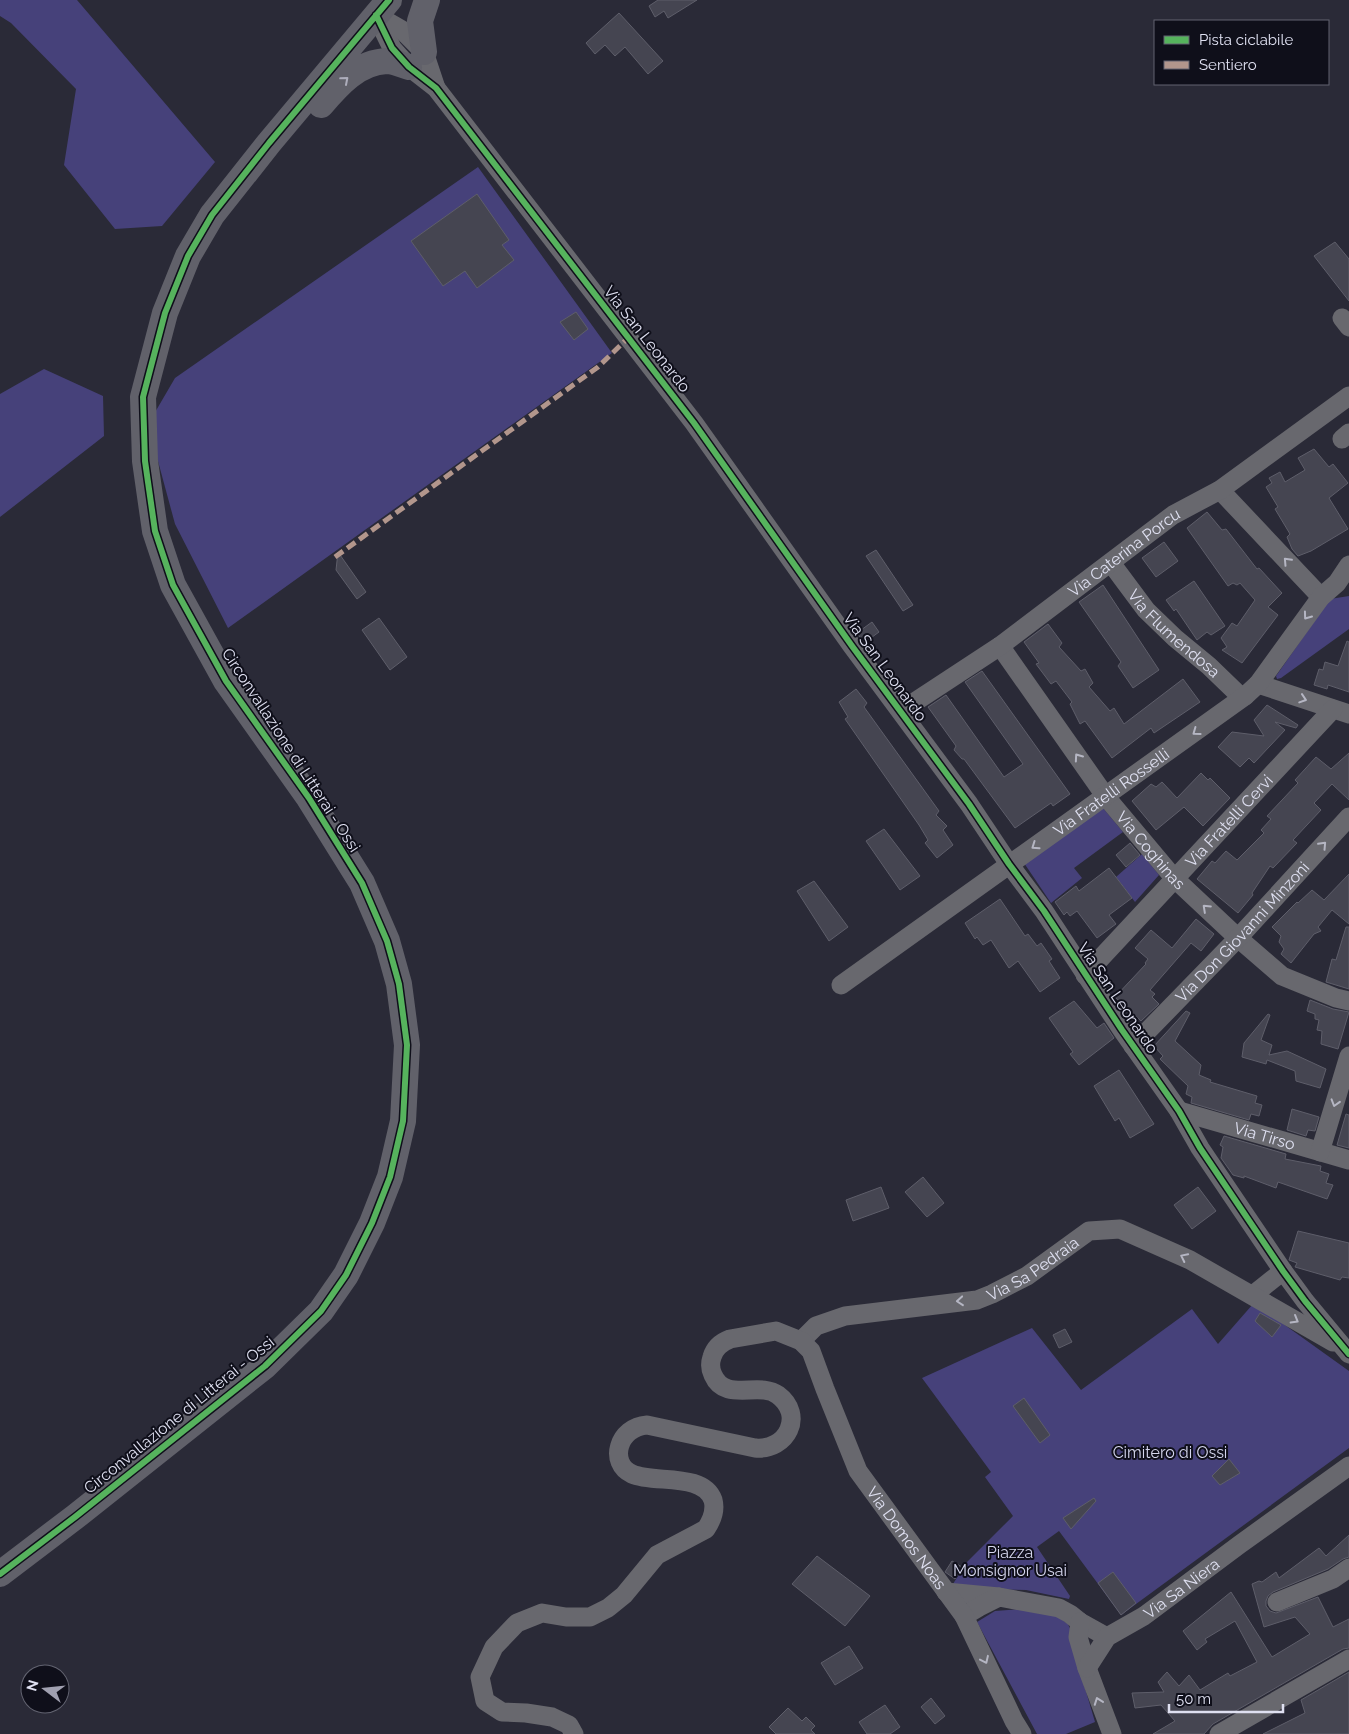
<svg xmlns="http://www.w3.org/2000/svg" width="1349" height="1734" font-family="Raleway,sans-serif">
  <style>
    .green { fill: #46417a }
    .building { fill: #454551; stroke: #5e5e6a }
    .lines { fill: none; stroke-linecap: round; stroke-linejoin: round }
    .street { stroke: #68686e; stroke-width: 19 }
    .secondary { stroke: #61616a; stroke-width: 26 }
    .quiet { stroke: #b2968c; stroke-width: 5; stroke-dasharray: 10 5; stroke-linecap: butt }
    .cycleway-casing { stroke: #0f0f1a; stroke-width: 9 }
    .cycleway { stroke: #56b35d; stroke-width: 6 }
    .oneway { stroke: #adadbb }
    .oneway2 { stroke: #b5b6c3 }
    .labels { text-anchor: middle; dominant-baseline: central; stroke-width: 4; stroke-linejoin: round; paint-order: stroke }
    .street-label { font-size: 16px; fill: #dfe0f1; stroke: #0f0f1a }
    .park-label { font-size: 16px; fill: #d5d6ed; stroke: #0f0f1a }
  </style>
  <rect width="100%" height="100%" fill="#2a2a37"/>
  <path class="green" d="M0,0h77l138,162 -53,64 -47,3 -51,-64 12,-76 -65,-66 -11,-7z
    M478,167l134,186 -384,275 -53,-104 -20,-74 -1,-36 21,-36z
    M44,369l59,27 1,40 -104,81v-123z
    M1349,596v33l-68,49 -4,1 -1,-3 54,-77z
    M1103,808l20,24 -49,36 8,10 -31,25 -27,-40z
    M1142,854l17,21 -24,27 -19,-25z
    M1253,1304l29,19 67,48v77l-228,167 -62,-84 -22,16 33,49 -1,3 -43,-9 -60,-1 -13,-5 13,-21 47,-47 -28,-39 6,-5 -69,-94 110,-50 49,62 111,-81 26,35z
    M1021,1609l36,7 11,8 4,9 3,21 20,68 -29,12h-29l-60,-112 18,-11z"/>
  <path class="building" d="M658,0h39l-29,18 -4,-7 -9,6 -6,-11z
    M619,13l44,48 -15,13 -23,-27 -10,9 -10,-11 -10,9 -9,-11z
    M477,194l32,46 -7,5 12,15 -37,28 -12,-17 -22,15 -32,-45z
    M1335,242l14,17v42l-35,-45z
    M576,312l12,17 -14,11 -14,-18z
    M1314,449l15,18 4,-3 15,19 -19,15 19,31 -37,22 -13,5 -6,-7 -5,-12 3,-3 -15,-25 3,-2 -12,-20 6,-4 -3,-5 11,-6 5,10 20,-12 -7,-12z
    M1207,512l15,18 4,-1 31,40 2,-1 23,25 -14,14 10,8 -36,48 -20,-13 5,-3 -6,-9 11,-15 5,3 18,-26 -15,-17 -3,2 -4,-2 -5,3 -41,-58z
    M1164,542l14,19 -22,16 -14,-19z
    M876,550l37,55 -10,6 -37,-55z
    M338,552l28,40 -9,7 -21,-29z
    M1194,581l31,45 -14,9 -4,-3 -10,8 -21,-31 -2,2 -8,-11z
    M1103,585l56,85 -26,18 -15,-22 3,-4 -42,-60z
    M379,618l28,39 -17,13 -28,-40z
    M872,622l7,10 -15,11 -7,-10z
    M1048,624l14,19 -3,4 22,24 4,-2 8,14 -4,4 21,24 4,-3 10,16 59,-45 17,23 -46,31 -3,-5 -39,30 -27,-37 -5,3 -10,-20 2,-2 -16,-21 -5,3 -15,-20 3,-1 -15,-21z
    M1347,641l2,1v50l-21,-7 -1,4 -13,-4 5,-16 4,1 2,-8 13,4z
    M982,671l88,123 -17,12 -2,-3 -36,25 -51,-69h-2l-8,-9 2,-4 -28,-39 18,-12 58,82 19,-13 -58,-82z
    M856,689l11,14 -3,4 75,104 -3,4 11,11 -4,4 10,15 -16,13 -12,-15 3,-3 -9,-15 -74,-106 3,-2 -9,-15z
    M1267,705l31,20 -2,3 -21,-6 10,8 -31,33 -5,-5 -9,9 -22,-20 14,-15 32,4 -10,-16z
    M1349,753v47l-17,-16 -18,19 7,7 -28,30 4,3 -24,25 -3,-2 -18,27 1,2 -15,18 -41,-34 15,-18 3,2 11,-12 11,9 27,-27 -3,-3 10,-11 -4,-3 31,-33 -3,-3 21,-23 15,12z
    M1201,773l7,7 2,-2 20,20 -27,28 -19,-19 -28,23 -24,-29 19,-17 5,3 6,-5 15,16z
    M884,829l36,47 -20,14 -34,-49z
    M1130,843l10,12 -14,12 -10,-12z
    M1109,868l23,30 -23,17 7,9 -19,14 -20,-27 -7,5 -3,-4 -3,3 -9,-13 21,-16 3,5z
    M1349,874v50l-17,-14 -14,17 3,4 -7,3 -23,29 -10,-9 3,-5 -5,-7 2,-6 -9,-9 25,-25 1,1 14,-13 12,10z
    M814,881l34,46 -19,14 -32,-50z
    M1000,899l25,37 3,-2 9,12 4,-3 11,16 -3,2 11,17 -20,14 -22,-31 -9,7 -18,-28 -8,5 -6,-8 -2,2 -10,-16z
    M1196,919l18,15 -13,17 -10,-8 -41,47 5,4 -3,3 7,7 -18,17 -26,-24 31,-33 -1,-1 3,-4 -13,-11 16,-18 21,18z
    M1346,927h3v62l-23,-7 6,-23 4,1z
    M1310,1000l23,9 16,3 -11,37 -17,-5 1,-13 -5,-1 2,-10 -4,-1v-5l-8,-3z
    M1074,1001l23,27 7,-5 10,15 -35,27 -9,-11 3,-2 -24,-34z
    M1186,1011l4,2 -15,28 26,24 -2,10 12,5 -1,2 47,14 -2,7 7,2 -3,11 -8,-2 -2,6 -58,-17 1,-6 -6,-3 2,-8 -28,-27 3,-3 -9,-10z
    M1268,1014l2,1 -9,25 11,5 -3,10 18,-4 39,18 -6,19 -24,-7 -1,-10 -28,-11 -1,4 -24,-7 2,-14z
    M1119,1070l35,54 -24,14 -11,-20 -4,3 -21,-35z
    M1292,1109l27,8 -4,14 -7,-1 -2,6 -19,-6z
    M1346,1114l3,1v33l-12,-3z
    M1224,1136l62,18 -1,5 36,7 -1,5 9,3 -3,9 7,2 -6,14 -49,-17 -2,6 -32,-12v2l-11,-3 -12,-17 2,-11 -3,-2z
    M923,1177l21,26 -17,14 -22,-25z
    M881,1187l8,21 -36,13 -7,-21z
    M1198,1187l18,24 -24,18 -18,-24z
    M1298,1231l51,12v35l-7,-1 -2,3 -45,-13 2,-4 -8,-3z
    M1260,1313l21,12 -9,12 -17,-16z
    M1065,1329l7,13 -13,6 -6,-13z
    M1024,1398l26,37 -10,8 -27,-37z
    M1229,1459l11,14 -20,12 -8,-9z
    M1094,1498l2,3 -25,28 -8,-11z
    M1349,1535v22l-6,2 -15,10 -55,23 -5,4 -2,5v5l4,5 6,2 42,-16 15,30 16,-8v29l-6,1 -130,75 -9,10h-51l22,-13 -14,-16 -26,3 -3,-15 32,-1 -6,-10 9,-10 12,14 10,-11 11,15 28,-17 2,3 27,-14 -22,-41 -30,18 2,3 -10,8 -14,-19 48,-39 41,65 38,-23 -15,-17 -31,10 -12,-43 7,-3 3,1 14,-10 3,6 40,-30 7,8z
    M817,1556l53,40 -25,30 -53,-42z
    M952,1561l10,6 -7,12 -10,-7z
    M1113,1572l23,31 -15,12 -23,-32z
    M849,1646l14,22 -28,17 -14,-22z
    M1349,1672v62h-86l42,-21 -4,-13z
    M931,1698l14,18 -10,8 -14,-17z
    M885,1705l15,22 -10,7h-23l-8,-12z
    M788,1708l14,13 4,-4 9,9 -4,4 4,4h-39l-7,-7z"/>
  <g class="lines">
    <g class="street">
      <path d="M376,15l16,33 17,19 27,21 258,335 158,223 117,158 40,60 35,47 78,119 57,81 21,37 83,123 22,30 44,53"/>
      <path d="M376,15l26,15 22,22 12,36"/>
      <path d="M1342,318l7,9"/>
      <path d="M1342,439l7,-6"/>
      <path d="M1220,490l101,107"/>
      <path id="s1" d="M1111,563l35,47 29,28 34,28 29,28 7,2"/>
      <path id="s2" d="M1000,646l106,151 68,81 64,60 44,38 54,22 13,3"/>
      <path d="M1258,684l91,30"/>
      <path id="s3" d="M901,711l99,-65 173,-131 47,-25 129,-94"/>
      <path id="s4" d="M1085,975l248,-266"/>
      <path id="s5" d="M841,985l404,-289 13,-12 63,-87 16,-14 12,-18"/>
      <path id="s6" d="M1133,1046l105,-108 111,-121"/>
      <path id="s7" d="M1179,1111l170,49"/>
      <path d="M1320,1152l29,-96"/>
      <path d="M1253,1295l30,-24"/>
      <path id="s8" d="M801,1341l15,-15 29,-10 132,-16 15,-6 35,-18 62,-45 31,-2 70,31 143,82"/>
      <path d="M946,1592l53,5"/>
      <path d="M1277,1602l56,-23 16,-11"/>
      <path d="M964,1616l15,-9 20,-10 60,11 11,6 10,8 27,15"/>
      <path d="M1080,1622l-2,15 9,31 25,66"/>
      <path id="s9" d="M1087,1668l20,-31 37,-21 95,-71 110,-79"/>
      <path id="s10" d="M574,1734l-5,-9 -17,-8 -26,-4 -24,-1 -17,-11 -5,-24 14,-30 23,-24 25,-10 24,4h24l18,-9 16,-13 33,-40 49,-26c6,-9 10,-18 7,-29 -10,-28 -59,-16 -81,-26 -24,-11 -14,-47 15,-49l108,23c32,3 50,-33 23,-53 -19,-14 -53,8 -65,-20 -3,-6 -3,-12 -1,-18 3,-10 10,-15 18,-18l46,-8 25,10 10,10 14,38 33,82 106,145 50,105 8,13"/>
      <path d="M1219,1734l130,-75"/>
    </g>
    <path class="secondary" d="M424,52l-4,-31 7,-21
      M321,105c17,-20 37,-43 66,-44 7,0 15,4 22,6
      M0,1574l75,-57 190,-151 56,-55 25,-36 26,-52 18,-46 13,-56 4,-76 -8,-61 -12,-43 -25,-58 -53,-85 -83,-117 -53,-96 -18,-54 -10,-70 -2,-64 22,-84 23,-57 24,-41 57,-72 120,-143"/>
    <path class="quiet" d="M335,557l263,-190 30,-29"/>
    <defs>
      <path id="cycleway" d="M376,15l16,33 17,19 27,21 258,335 158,223 117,158 40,60 35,47 78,119 57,81 21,37 83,123 22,30 44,53
        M0,1574l75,-57 190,-151 56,-55 25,-36 26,-52 18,-46 13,-56 4,-76 -8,-61 -12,-43 -25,-58 -53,-85 -83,-117 -53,-96 -18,-54 -10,-70 -2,-64 22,-84 23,-57 24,-41 57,-72 120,-143"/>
    </defs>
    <use href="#cycleway" class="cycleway-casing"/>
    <use href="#cycleway" class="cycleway"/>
  </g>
  <defs><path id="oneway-chevron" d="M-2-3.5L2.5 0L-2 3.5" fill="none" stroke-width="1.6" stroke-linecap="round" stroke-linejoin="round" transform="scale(1.25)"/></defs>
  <use class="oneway" href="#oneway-chevron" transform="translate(345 80) rotate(-41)"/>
  <g class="oneway2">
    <use href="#oneway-chevron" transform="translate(1287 561) rotate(-133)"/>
    <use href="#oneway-chevron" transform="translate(1307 616) rotate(126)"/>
    <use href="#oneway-chevron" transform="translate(1303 699) rotate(18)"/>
    <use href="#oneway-chevron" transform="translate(1196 732) rotate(144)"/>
    <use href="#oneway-chevron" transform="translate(1078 757) rotate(-125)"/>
    <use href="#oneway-chevron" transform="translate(1323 845) rotate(-47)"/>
    <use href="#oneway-chevron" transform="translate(1035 846) rotate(145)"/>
    <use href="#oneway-chevron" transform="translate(1206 908) rotate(-137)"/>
    <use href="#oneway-chevron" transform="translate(1335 1103) rotate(107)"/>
    <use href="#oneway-chevron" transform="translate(1184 1257) rotate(-154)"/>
    <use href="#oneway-chevron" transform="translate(960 1301) rotate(175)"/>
    <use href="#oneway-chevron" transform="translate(1295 1320) rotate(30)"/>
    <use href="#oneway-chevron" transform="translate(985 1660) rotate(65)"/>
    <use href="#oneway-chevron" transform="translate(1098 1701) rotate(-110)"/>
  </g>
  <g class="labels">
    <g class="street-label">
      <text transform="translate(647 339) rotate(52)">Via San Leonardo</text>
      <text stroke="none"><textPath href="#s3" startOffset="274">Via Caterina Porcu</textPath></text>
      <text stroke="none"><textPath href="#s1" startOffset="95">Via Flumendosa</textPath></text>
      <text transform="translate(885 667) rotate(54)">Via San Leonardo</text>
      <text transform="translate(291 750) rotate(57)">Circonvallazione di Litterai - Ossi</text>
      <text stroke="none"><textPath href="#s5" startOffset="332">Via Fratelli Rosselli</textPath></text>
      <text stroke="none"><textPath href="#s4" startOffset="211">Via Fratelli Cervi</textPath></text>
      <text stroke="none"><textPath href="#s2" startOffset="254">Via Coghinas</textPath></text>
      <text stroke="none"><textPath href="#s6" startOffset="158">Via Don Giovanni Minzoni</textPath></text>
      <text transform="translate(1118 998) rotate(56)">Via San Leonardo</text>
      <text stroke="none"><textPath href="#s7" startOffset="89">Via Tirso</textPath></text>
      <text stroke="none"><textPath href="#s8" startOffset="249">Via Sa Pedraia</textPath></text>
      <text transform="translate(179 1415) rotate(-39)">Circonvallazione di Litterai - Ossi</text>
      <text stroke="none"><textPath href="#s10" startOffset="1211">Via Domos Noas</textPath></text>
      <text stroke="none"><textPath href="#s9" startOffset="126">Via Sa Niera</textPath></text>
    </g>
    <g class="park-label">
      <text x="1170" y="1452">Cimitero di Ossi</text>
      <text x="1010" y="1552">Piazza<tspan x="1010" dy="18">Monsignor Usai</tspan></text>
    </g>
  </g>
  <rect x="1154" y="20" width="175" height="65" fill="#0f0f1a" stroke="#626370"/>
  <rect x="1164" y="36" width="25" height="8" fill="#56b35d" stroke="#626370"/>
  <text x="1199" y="45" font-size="15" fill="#dfe0f1">Pista ciclabile</text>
  <rect x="1164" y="61" width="25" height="8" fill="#b2968c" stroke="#626370"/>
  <text x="1199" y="70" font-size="15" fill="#dfe0f1">Sentiero</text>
  <g transform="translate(45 1689) rotate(286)"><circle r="24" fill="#0f0f1a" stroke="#626370"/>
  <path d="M0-4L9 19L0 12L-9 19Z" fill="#a0a0b0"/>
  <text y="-8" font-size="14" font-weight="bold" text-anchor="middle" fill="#dfe0f1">N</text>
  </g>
  <path d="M1169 1704v8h114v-8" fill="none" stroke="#dfe0f1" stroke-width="2.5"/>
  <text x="1176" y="1704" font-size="15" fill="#dfe0f1" stroke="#0f0f1a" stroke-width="4" paint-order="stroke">50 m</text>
</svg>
